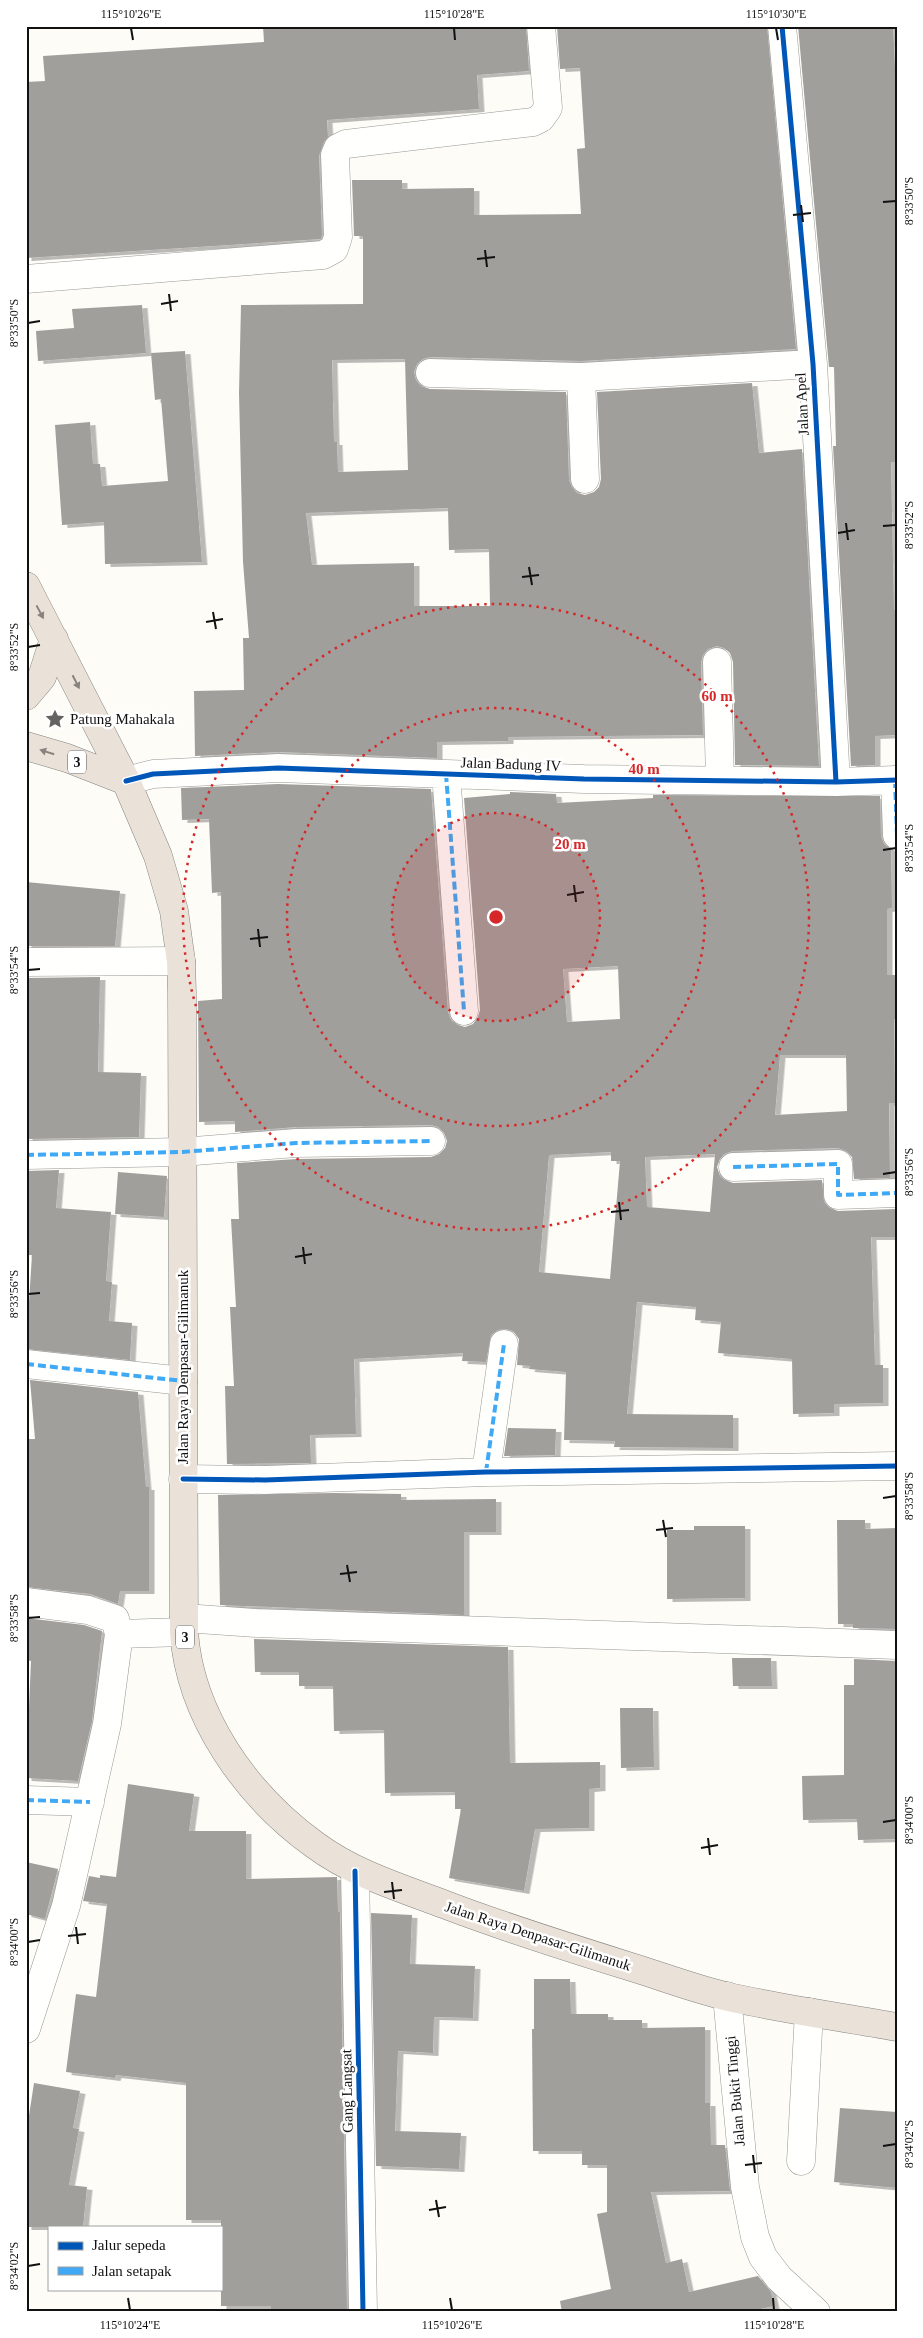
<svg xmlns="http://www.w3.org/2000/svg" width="923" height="2338" font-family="'Times New Roman',serif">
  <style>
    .building { fill: #a19f9c; fill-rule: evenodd; filter: url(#shadow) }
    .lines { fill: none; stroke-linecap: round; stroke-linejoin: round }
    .minor-casing { stroke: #979795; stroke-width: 29 }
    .highway-casing { stroke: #858482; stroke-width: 29 }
    .minor { stroke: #fffffe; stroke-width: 28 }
    .highway { stroke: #eae1d8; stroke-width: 28 }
    .quiet { stroke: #3fa9f5; stroke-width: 4; stroke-dasharray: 8 4; stroke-linecap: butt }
    .cycleway-casing { stroke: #fff; stroke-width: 8 }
    .cycleway { stroke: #0057b8; stroke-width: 5 }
    .oneway { fill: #88837e }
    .ticks { fill: none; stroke: #111; stroke-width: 2 }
    .ring { fill: none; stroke: #d62828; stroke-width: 2.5; stroke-dasharray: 2.5 5 }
    .labels { text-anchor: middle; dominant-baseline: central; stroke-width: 5; stroke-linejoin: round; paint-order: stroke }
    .shield { fill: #fff; stroke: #585858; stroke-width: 1 }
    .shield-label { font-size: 14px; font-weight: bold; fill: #111 }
    .street-label { font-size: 15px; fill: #111; stroke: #fff }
    .poi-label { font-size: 15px; fill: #111; stroke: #fff; text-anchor: start }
    .centre { fill: #d62828; stroke: #fff; stroke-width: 2.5 }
    .ring-label { font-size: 15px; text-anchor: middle; font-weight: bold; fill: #d62828; stroke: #fff; stroke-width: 5; stroke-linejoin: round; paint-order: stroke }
    .neatline { fill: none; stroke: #111; stroke-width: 2 }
    .ticks-label { font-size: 12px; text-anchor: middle; fill: #111 }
  </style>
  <defs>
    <filter id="shadow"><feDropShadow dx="5.5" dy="3" stdDeviation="0" flood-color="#0004"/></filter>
  </defs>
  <rect width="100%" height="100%" fill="#fdfcf7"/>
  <path class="building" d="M263,26h263l3,45 -52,4 2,34 -152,11 1,17 -4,5 -5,14 3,79 -1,4 -295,19v-176l19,-1 -2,-25 221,-14z
    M557,26h210l29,323 -215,12 -151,-4 -7,2 -6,5 -3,8 2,8 5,6 9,3 136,3 3,88 3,7 5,6 8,2 9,-3 5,-5 2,-8 -4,-87 155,-9 7,70 43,-4 17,317 -84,-1 -2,-103 -3,-9 -6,-5 -7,-2 -9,3 -5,6 -2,7 2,73 -195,2v4l-71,1v16l-158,-6 -84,4 -1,-65 50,-1 -1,-52h6l-6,-76 -4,-169 2,-88 122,-1v-68h-9l-2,-56h50v9l72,-1v27l107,-1 -4,-65 8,-1 -5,-80 -20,1zM405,359l3,111 -70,2 -1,-30h-3l-2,-82zM448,508l1,42 40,-1 1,57h-76v-43l-102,2 -6,-52z
    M798,26h95l4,83v353h-6l3,148h3v125l-22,1v29l-24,1 -18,-320h3l-2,-79h-5z
    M142,305l4,48 -108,8 -2,-30 38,-3 -2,-19z
    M185,351l17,211 -97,2 -1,-42 -42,3 -7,-100 35,-3 3,42h7l2,22 66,-5 -7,-82 -6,1 -4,-47z
    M278,784l153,5 17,223 3,8 7,5 7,2 8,-3 5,-7 2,-7 -16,-212 46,-4v-2l46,2 1,9 96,-5v-3l227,1 1,40 3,8 7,5 1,59 -5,1v66h10v44h-3l1,84h-6l1,75 -36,1 -2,-22 -6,-6 -8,-3 -105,3 -9,3 -4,5 -3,8 3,9 5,4 8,3 89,-3 2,22 6,6 8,3 58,-2 1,28h-26l4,128h8v38l-49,1v9l-41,1 -1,-55 -74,-6 3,-31 -26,-2 1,-13 -59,-5 -10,112 106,1v33l-119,-1 1,-6 -51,-1 2,-68 -37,-3 1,-3 -13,-1 2,-26 -6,-8 -7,-2 -8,1 -7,5 -5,27 -24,-1 1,-8 -109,6 2,75 -46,1 1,28 -84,1 -2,-78h9l-4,-79h6l-5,-88h8l-2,-56 60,-4 134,-2 8,-3 6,-6 2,-7 -3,-8 -6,-6 -7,-2 -135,2 -61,5v-11l-36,1 -1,-121 24,-2 -1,-107 -9,1 -3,-74 -27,1 -1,-32zM618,966l2,53 -53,3 -4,-53zM780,1055h66l1,56 -72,4zM611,1152v9h9l-10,118 -71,-7 10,-117zM715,1154l-5,58 -63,-5 -2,-50z
    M26,882l94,9 -5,55h-89z
    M100,977l-2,95 43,1 -2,64 -112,2 2,-71h-3v-90z
    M59,1170l-3,38 55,4 -5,69 6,1 -3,39 23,2 -2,37 -104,-11 6,-94h-6l3,-52 -3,-1v-31z
    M118,1172l49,4 -3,41 -49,-3z
    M30,1380l108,12 8,95h3v104h-29l-2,13 -28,-10 -64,-7v-148h9z
    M508,1428l48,1 -1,26 -51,1z
    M334,1493l67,1v6l95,-1v33h-32v83l-244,-10 -2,-110z
    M837,1520h28v9l32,-1v101l-44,-1v-4h-15z
    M694,1526h51v72l-78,1v-69h27z
    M26,1618l58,7 18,6 -10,90 -14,60 -52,-3 5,-117 -5,-1z
    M254,1639l254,8 2,116 90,-1v26l-11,1v39l-54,1 -11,62 -75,-13 12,-69h-6v-17l-70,1 -1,-63 -50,1 -1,-45h-34v-14h-44z
    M732,1658h39l1,28h-39z
    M854,1659l43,2v178l-39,1 -1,-21 -54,1 -1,-44 42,-1v-90h10z
    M620,1708h33l1,59 -33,1z
    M128,1784l66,10 -5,37h57v48l91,-2 1,35h2l7,400h-76v-6h-50v-86h-35v-137l-70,-8 -1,3 -49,-6 10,-78 20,3 11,-93 -24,-3 6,-25 11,2v-3l16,2z
    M26,1862l32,7 -13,50 -19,-5z
    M371,1913l41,2 -2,49 65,2 -2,52 -39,-1 -1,36 -35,-2 -3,80 66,2 -2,36 -83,-3z
    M534,1979h36l1,35h37v6h34v8l63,-1v76h5l1,42h14l5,46 -79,1 15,71 16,-4 7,33 69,-16 13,16 3,14 -28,6h-184l-2,-11 51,-12 -14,-75 10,-2v-47h-25v-14h-49l-1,-122h2z
    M34,2083l46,8 -7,37 6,1 -10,56 18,2 -4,40h-57v-92z
    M840,2108l57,4v76l-63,-6z"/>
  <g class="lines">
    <defs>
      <path id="minor" d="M782,26l31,338 23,418
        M26,279l297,-24 11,-6 4,-12 -3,-82 3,-7 8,-4 187,-22 8,-4 7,-10 -7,-82
        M430,373l151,4 232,-13
        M581,377l4,102
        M717,662l3,118
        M446,774l18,237
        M895,780l2,55
        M126,781l27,-7 125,-6 306,11 252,3 61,-2
        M26,962l155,-1
        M26,1155l156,-3 114,-9 135,-2
        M733,1167l105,-3v31l59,-2
        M26,1364l157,17
        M486,1472l18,-128
        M183,1479l82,1 221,-8 411,-6
        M26,1602l62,8 27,9 4,15 65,-2
        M184,1618l72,5 641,22
        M26,1800l64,2
        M355,1871l8,441
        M727,1996l18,191 10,50 8,20 16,21 37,34
        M26,2029l40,-123 41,-182 12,-90
        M801,2161l8,-149"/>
      <path id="highway" d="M26,586l100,195 32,75 16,55 7,50 1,32 2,639c6,85 63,164 131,213 39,29 86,43 131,60 60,23 121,42 182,61 33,10 67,23 101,31 55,12 112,20 168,30
        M26,696l16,-19 12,-38
        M26,746l41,12 59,23"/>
    </defs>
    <use href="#minor" class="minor-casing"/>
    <use href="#highway" class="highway-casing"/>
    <use href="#minor" class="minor"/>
    <use href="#highway" class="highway"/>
    <path class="quiet" d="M446,774l18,237
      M895,780l2,55
      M26,1155l156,-3 114,-9 135,-2
      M733,1167l105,-3v31l59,-2
      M26,1364l157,17
      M486,1472l18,-128
      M26,1800l64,2"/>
    <defs>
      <path id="cycleway" d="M782,26l31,338 23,418
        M126,781l27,-7 125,-6 306,11 252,3 61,-2
        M183,1479l82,1 221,-8 411,-6
        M355,1871l8,441"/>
    </defs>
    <use href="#cycleway" class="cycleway-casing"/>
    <use href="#cycleway" class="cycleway"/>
  </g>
  <defs><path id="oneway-solid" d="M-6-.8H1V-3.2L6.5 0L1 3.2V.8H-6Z" transform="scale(1.25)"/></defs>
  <g class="oneway">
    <use href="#oneway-solid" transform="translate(40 612) rotate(62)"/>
    <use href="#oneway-solid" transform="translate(76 682) rotate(63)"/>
    <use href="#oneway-solid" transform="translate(47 752) rotate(-163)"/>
  </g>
  <path class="ticks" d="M131,28l2,12M454,28l1,12M776,28l2,12M883,202l13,-1M801,205l2,17M793,215l18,-2M485,250l2,17M477,259l18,-2M169,294l2,17M161,304l17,-3M28,323l12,-2M846,523l2,17M883,526l13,-1M838,533l17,-3M529,567l3,18M522,577l17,-2M213,612l3,17M206,622l17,-3M28,647l12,-2M883,850l13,-2M574,885l2,17M567,895l17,-3M258,929l2,18M250,939l18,-2M28,970l12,-1M883,1174l13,-2M619,1202l2,18M611,1212l18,-2M303,1247l2,17M295,1257l17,-3M28,1294l12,-1M883,1498l13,-2M663,1520l3,17M656,1530l17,-2M347,1565l3,17M340,1574l17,-2M28,1618l12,-1M883,1822l13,-2M708,1838l2,17M701,1848l17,-3M392,1882l2,17M384,1892l18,-2M76,1927l2,17M68,1936l18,-2M28,1942l12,-2M883,2146l13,-2M753,2155l2,18M745,2165l17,-2M436,2200l3,17M429,2210l17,-3M28,2266l12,-2M128,2298l2,12M450,2298l2,12M773,2298l1,12"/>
  <circle cx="496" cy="917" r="104" fill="#d62828" fill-opacity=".12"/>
  <g class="ring">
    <circle cx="496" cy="917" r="104"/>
    <circle cx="496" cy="917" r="209"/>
    <circle cx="496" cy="917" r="313"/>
  </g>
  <defs>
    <symbol id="sight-bare" viewBox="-9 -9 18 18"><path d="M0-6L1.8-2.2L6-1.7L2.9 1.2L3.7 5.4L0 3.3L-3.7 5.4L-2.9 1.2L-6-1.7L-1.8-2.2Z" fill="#646362" stroke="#fff" stroke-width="2.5" paint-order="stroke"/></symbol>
  </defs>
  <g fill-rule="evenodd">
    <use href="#sight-bare" x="41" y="705" width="28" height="28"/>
  </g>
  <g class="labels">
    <g class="shield">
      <rect x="68" y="750.5" width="18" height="23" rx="4"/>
      <rect x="176" y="1625.5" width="18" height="23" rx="4"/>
    </g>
    <g class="shield-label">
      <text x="77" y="762">3</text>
      <text x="185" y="1637">3</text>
    </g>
    <g class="street-label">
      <text transform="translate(802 404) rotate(-93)">Jalan Apel</text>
      <text transform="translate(511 764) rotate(2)">Jalan Badung IV</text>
      <text transform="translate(183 1367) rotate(-90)">Jalan Raya Denpasar-Gilimanuk</text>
      <text transform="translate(538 1936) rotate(18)">Jalan Raya Denpasar-Gilimanuk</text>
      <text transform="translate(347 2091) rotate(-91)">Gang Langsat</text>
      <text transform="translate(735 2091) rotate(-95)">Jalan Bukit Tinggi</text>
    </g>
    <g class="poi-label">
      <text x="70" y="719">Patung Mahakala</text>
    </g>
  </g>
  <circle cx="496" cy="917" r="8" class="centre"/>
  <g class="ring-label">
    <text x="717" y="701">60 m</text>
    <text x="644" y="774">40 m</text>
    <text x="570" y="849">20 m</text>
  </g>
  <rect width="923" height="2338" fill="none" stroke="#ffffff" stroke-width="55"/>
  <rect x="48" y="2226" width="175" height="65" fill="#ffffff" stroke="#a0a0a0"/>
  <rect x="58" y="2242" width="25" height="8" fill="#0057b8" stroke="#a0a0a0"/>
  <text x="92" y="2250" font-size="15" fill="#111111">Jalur sepeda</text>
  <rect x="58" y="2267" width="25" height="8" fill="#3fa9f5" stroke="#a0a0a0"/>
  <text x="92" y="2276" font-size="15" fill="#111111">Jalan setapak</text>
  <rect x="28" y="28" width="868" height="2282" class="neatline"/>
  <g class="ticks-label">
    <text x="131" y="18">115°10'26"E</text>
    <text x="454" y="18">115°10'28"E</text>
    <text x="776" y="18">115°10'30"E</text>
    <text transform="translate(909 201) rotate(-90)" y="4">8°33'50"S</text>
    <text transform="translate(14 323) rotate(-90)" y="4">8°33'50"S</text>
    <text transform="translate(909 525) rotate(-90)" y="4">8°33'52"S</text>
    <text transform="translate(14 647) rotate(-90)" y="4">8°33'52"S</text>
    <text transform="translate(909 848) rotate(-90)" y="4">8°33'54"S</text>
    <text transform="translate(14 970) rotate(-90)" y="4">8°33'54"S</text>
    <text transform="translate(909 1172) rotate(-90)" y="4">8°33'56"S</text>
    <text transform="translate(14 1294) rotate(-90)" y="4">8°33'56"S</text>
    <text transform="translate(909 1496) rotate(-90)" y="4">8°33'58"S</text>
    <text transform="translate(14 1618) rotate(-90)" y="4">8°33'58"S</text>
    <text transform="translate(909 1820) rotate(-90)" y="4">8°34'00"S</text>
    <text transform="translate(14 1942) rotate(-90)" y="4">8°34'00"S</text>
    <text transform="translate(909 2144) rotate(-90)" y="4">8°34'02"S</text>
    <text transform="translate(14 2266) rotate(-90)" y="4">8°34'02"S</text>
    <text x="130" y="2329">115°10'24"E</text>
    <text x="452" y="2329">115°10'26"E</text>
    <text x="774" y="2329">115°10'28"E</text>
  </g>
</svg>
